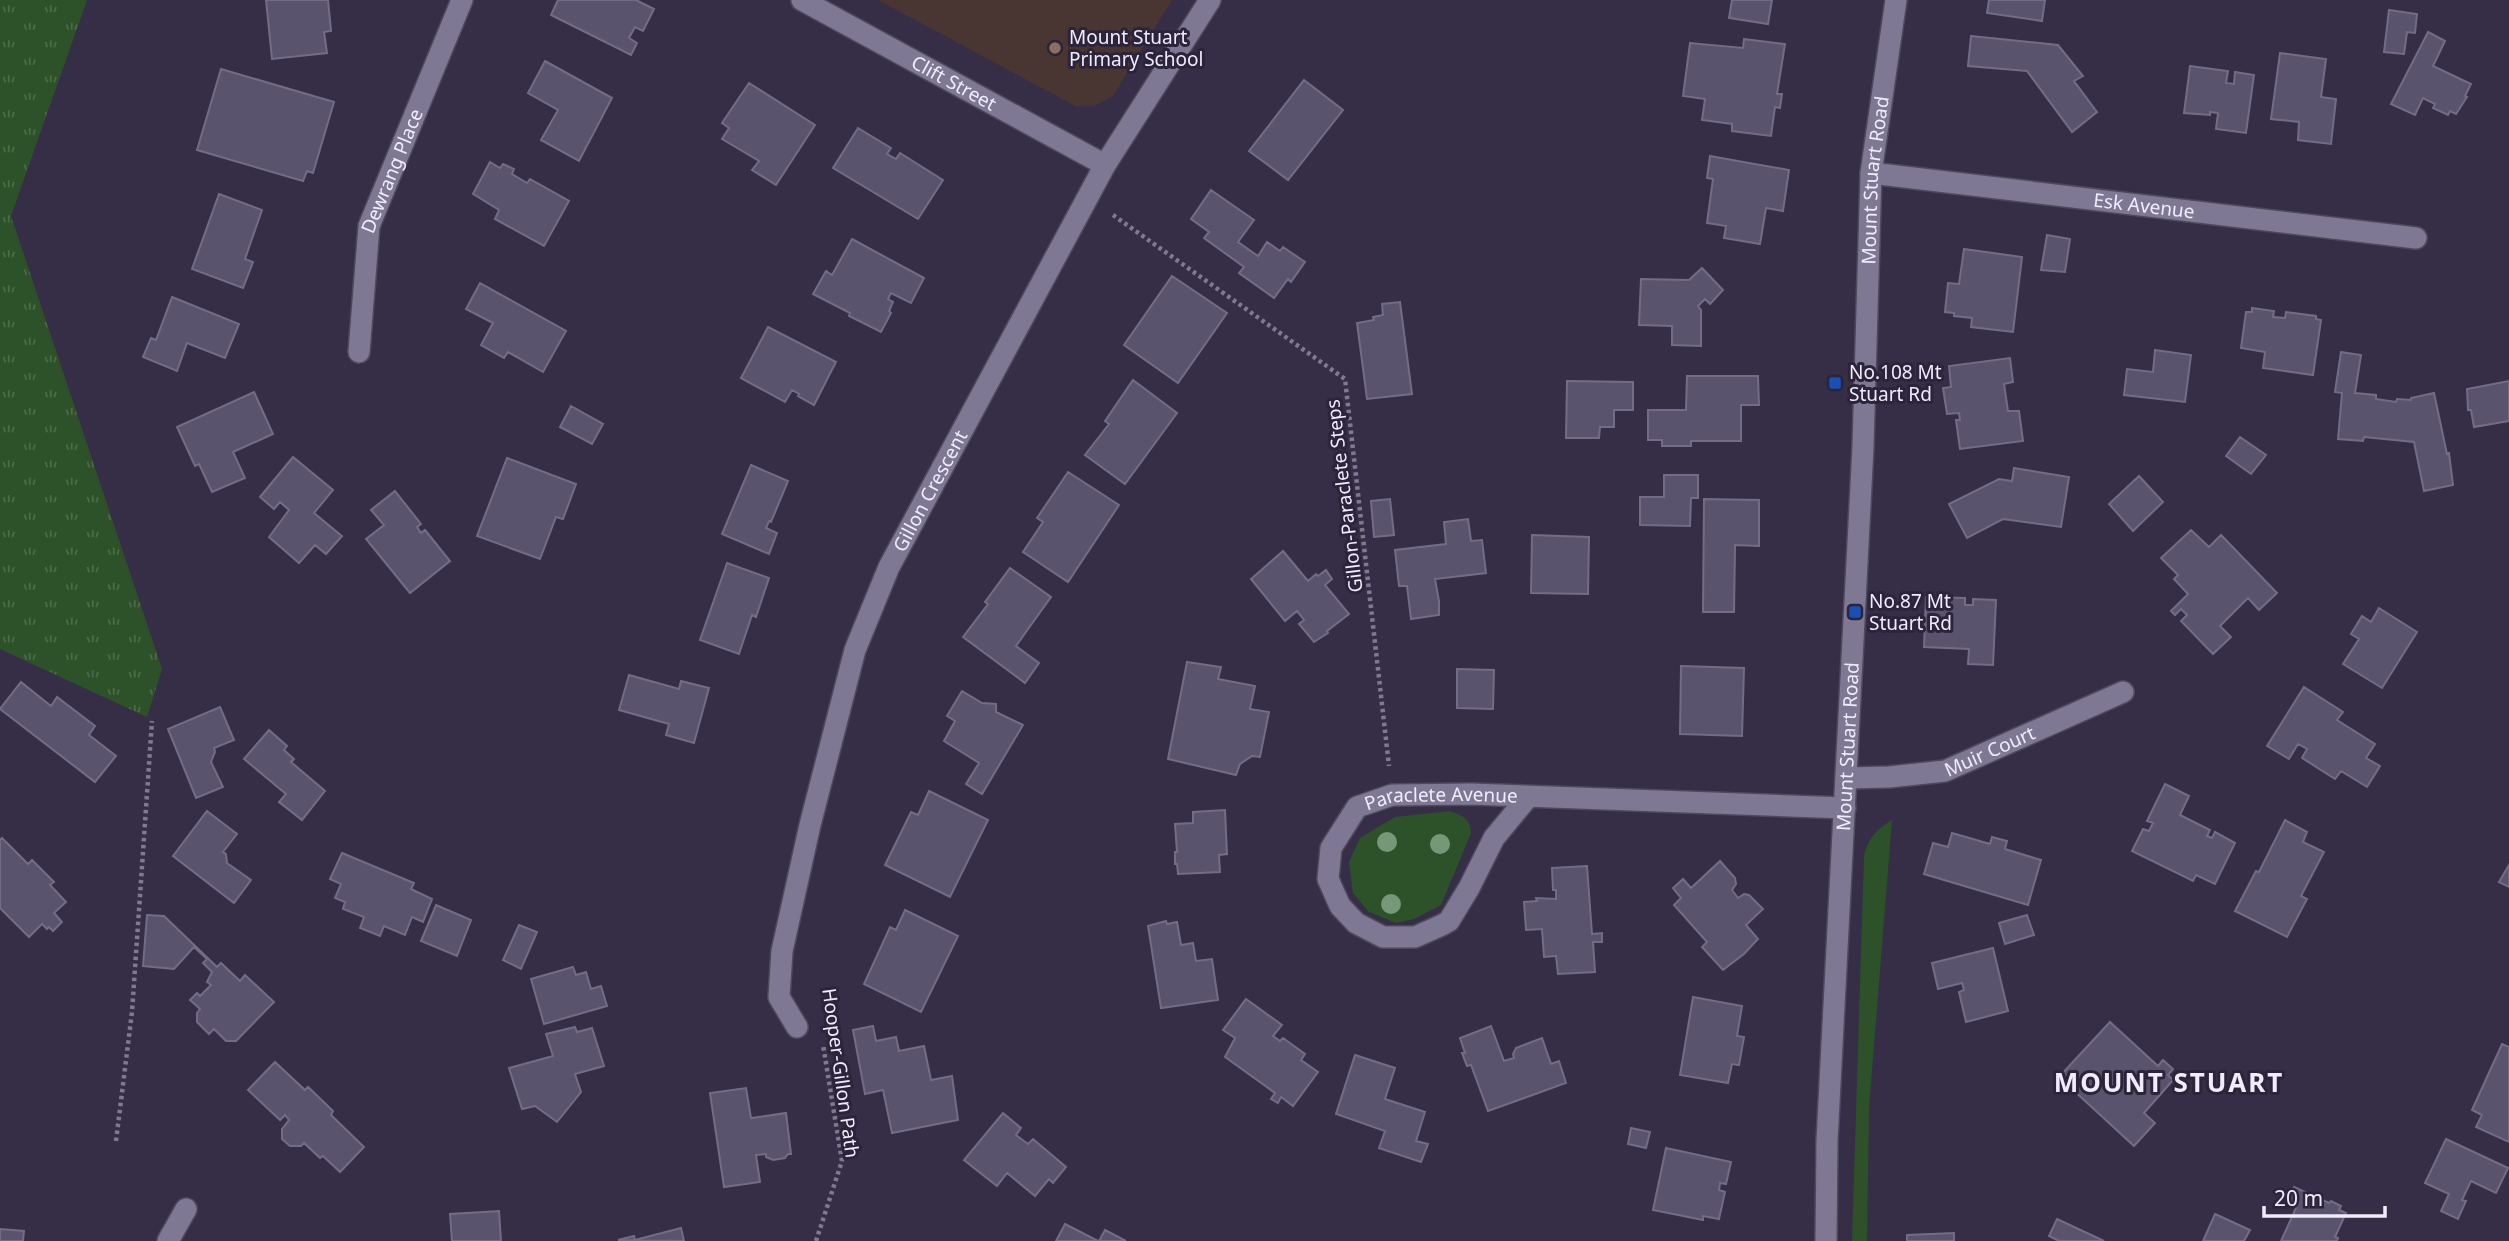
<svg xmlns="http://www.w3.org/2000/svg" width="2509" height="1241" font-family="'Noto Sans',sans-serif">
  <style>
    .education { fill: #493532 }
    .grass { fill: #2d5229 }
    .park { fill: url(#park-tufts) }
    .building { fill: #5a536d; stroke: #736c88; stroke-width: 2 }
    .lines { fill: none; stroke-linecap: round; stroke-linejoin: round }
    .minor-casing { stroke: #4f495e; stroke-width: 24 }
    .path { stroke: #807a8f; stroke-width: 4.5; stroke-dasharray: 3.5 3.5; stroke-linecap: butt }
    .minor { stroke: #7f7894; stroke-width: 21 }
    .tree { fill: #769879 }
    .education-dot { fill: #8d6e63; stroke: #2b243b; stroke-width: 2.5 }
    .transit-dot { fill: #1a4fb4; stroke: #2b243b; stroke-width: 2.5 }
    .labels { text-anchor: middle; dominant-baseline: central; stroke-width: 6; stroke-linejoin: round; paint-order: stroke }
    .poi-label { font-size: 19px; fill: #f0ecfc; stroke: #2b243b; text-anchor: start }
    .street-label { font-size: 19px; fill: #f0ecfc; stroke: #2b243b }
    .district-label { font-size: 26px; font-weight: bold; letter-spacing: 2px; fill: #f0ecfc; stroke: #2b243b }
  </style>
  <defs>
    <pattern id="park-tufts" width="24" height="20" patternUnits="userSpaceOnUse" patternTransform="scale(1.75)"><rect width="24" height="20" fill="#2d5229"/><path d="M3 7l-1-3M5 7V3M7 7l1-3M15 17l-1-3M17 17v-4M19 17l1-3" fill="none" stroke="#4c6b49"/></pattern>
  </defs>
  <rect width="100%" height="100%" fill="#352e46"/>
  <path class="education" d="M878,0h294l-59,96 -19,10h-19z"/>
  <path class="grass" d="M1449,811c12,4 22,7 22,22l-30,72 -27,14 -18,4 -27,-11 -16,-19 -4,-31 11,-24 35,-21z
    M1892,820l-23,288 -2,133h-15l12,-385c5,-19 12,-26 28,-36z"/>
  <path class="park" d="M0,0h87l-76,216 151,453 -15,48 -147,-68z"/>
  <path class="building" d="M266,0h62l3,31 -7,1 3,21 -55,6z
    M558,0h78l18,9 -11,22 -8,-4 -6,11 8,5 -6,12 -80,-40z
    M1732,0h40l-4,24 -39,-6z
    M1989,0h56l-3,21 -55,-8z
    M2389,10l28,4 -2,19 -8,-1 -3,22 -20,-2z
    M2428,32l17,9 -12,25 38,18 -6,12 2,1 -11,17 -6,-3 -2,4 -15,-7 2,-4 -12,-6 -8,17 -24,-11z
    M1971,36l87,9 25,31 -9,5 23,31 -25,20 -45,-61 -59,-5z
    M1744,39l41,5 -8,50h5l-2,14 -5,-1 -4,29 -39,-5v-7l-30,-4 3,-21 -22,-3 7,-53 53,5z
    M2280,53l46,6 -5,38 15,2 -5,45 -33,-4 1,-18 -28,-3z
    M545,61l67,37 -33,63 -38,-21 17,-30 -30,-17z
    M2190,66l38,5 -2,12 8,1 1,-12 19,3 -8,58 -30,-4 2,-16 -8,-1v3l-26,-2z
    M221,69l113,33 -21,71 -6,-2 -4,10 -106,-31z
    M1304,80l39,30 -55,70 -39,-29z
    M749,83l66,42 -39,60 -24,-15 7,-9 -37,-22 7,-11 -7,-5z
    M858,128l33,20 -4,6 9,5 4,-6 43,27 -25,39 -85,-51z
    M1710,156l79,14 -6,41 -17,-3 -6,36 -36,-6 2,-12 -19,-3 6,-44 -6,-1z
    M490,162l10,6 3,-4 11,5 -2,5 15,9 3,-4 39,22 -25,45 -49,-27 4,-9 -26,-16z
    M1211,190l43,30 -16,22 20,14 9,-14 13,9 3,-4 22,15 -14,20 -3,-3 -14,19 -35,-25 5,-6 -40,-29 5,-6 -18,-13z
    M219,194l43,16 -17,49 8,3 -10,26 -51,-19z
    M2047,235l23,4 -5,33 -24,-2z
    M852,239l72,39 -13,25 -20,-10 -3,6 5,3 -4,9 2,2 -10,19 -32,-16 1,-3 -37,-19 13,-23 6,4z
    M1964,249l58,8 -9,75 -42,-5 1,-9 -18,-2v-3l-9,-1 3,-29 11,1z
    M1702,268l21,22 -13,14 -5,-5 -7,7 3,4v36l-29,-1v-19l-33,-1 2,-46 48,1z
    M1172,276l55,37 -49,70 -54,-38z
    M480,283l86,48 -23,41 -35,-20 -4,6 -23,-13 12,-22 -27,-14z
    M172,297l67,27 -14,34 -38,-15 -10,28 -34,-14 8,-19 5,2z
    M1400,302l12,92 -45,5 -10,-76 17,-3 -1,-3 10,-2 -1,-11z
    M2252,308l22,3 -1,6 12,1 1,-6 30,4v3l5,1 -8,55 -50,-7 2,-16 -24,-4 5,-36h6z
    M768,327l68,35 -22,43 -16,-9 1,-2 -7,-4 -7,12 -44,-24z
    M2155,350l36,5 -6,47 -61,-7 3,-26 26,3z
    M2341,352l20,3 -6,38 21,2v4l20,3 1,-3 14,1v-2l23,-5 13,61 2,-1 4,32 -29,6 -10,-49 -50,-5 -1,4 -25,-2 4,-46 -7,-1z
    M2010,358l3,24 -9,2 4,27h11l4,30 -63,8 -4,-29h4l-1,-7 -12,1 -4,-26 8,-1 -2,-21z
    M1687,376h71l1,29h-18v36h-50v5h-29v-6h-14v-30h38z
    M1133,380l44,33 -52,71 -40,-29 24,-31 -4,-3z
    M1567,381l66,1v28h-19v17h-14l-1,11h-33z
    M2509,381v40l-35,6 -3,-17h-3l-1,-21z
    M254,392l19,42 -40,18 12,26 -33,14 -13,-28 -4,2 -18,-39z
    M571,406l32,18 -11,20 -32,-17z
    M2240,437l26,18 -15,19 -25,-18z
    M293,457l40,33 -19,23 28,23 -16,18 -11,-9 -16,18 -30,-26 20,-27 -9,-8 -6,7 -14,-12z
    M507,458l69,26 -13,35 -7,-2 -16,42 -63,-23z
    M751,465l37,16 -17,41 -2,-1 -3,7 11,5 -8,21 -47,-20z
    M2014,468l55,9 -8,50 -58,-8 -36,19 -18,-34 50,-25 13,2z
    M1068,472l51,33 -51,77 -45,-30 20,-30 -6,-4z
    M1664,475h34v23h-7l-1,28 -50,-1v-28h24z
    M2139,476l24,26 -30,29 -24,-27z
    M395,491l26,33 -4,3 4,6 4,-3 25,31 -40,32 -44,-54 18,-14 -13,-15z
    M1390,499l4,36 -20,2 -3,-36z
    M1704,499l55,1v46l-24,-1 -1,67h-31z
    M1468,519l3,22 11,-1 4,33 -51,6 4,22v14l-28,4 -4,-33h-8l-4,-36 51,-6 -2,-22z
    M2191,530l18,17 12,-12 56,58 -18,17 -11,-12 -28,28 11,11 -18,17 -32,-33 6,-6 -6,-6 -6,6 -4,-4 17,-17 -14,-15 4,-4 -17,-17z
    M1532,535l57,2 -1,57 -57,-1z
    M1283,551l25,30 8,-7 2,2 8,-6 6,9 -7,6 24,29 -22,17 1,2 -14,9 -15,-18 5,-4 -7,-9 -12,10 -34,-42z
    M727,563l42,15 -13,39 -4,-2 -13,39 -39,-14z
    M1010,568l41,29 -35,49 23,17 -14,20 -62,-46 25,-33 -3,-2z
    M1926,597l39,1v7h8v-6l23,1 -3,65 -25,-1 1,-15 -45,-2z
    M2379,608l38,24 -35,56 -39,-24 16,-25 -8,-5 11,-18 9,6z
    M1187,662l34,5 -3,12 37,7 -5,23 19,3 -9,45 -8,-1 -12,8 -4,11 -68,-16z
    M1681,666l63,2 -2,68 -62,-2z
    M1457,669l37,1 -1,39 -36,-1z
    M629,675l50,14 2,-8 28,7 -15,55 -28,-8 3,-11 -50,-14z
    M21,682l30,24 6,-9 38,29 -6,9 27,21 -21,26 -95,-73z
    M2304,687l39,25 -6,8 38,24 -9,14 14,8 -13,21 -26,-16 -6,8 -33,-21 5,-9 -9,-5 -9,15 -22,-13z
    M962,691l20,12 14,1v8l27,13 -41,69 -16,-10 13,-21 -35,-22 11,-20 -8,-5z
    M220,707l14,33 -20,8 1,4 -4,10 12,25 -27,11 -28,-69z
    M269,730l18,16 -3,4 10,9 -3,3 34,29 -23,29 -23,-18 7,-8 -42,-35z
    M2165,784l24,12 -9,19 30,15 -3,6 5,2 3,-6 20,11 -20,41 -19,-9 -3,6 -61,-30 11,-22 6,2 4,-8 -6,-2z
    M929,791l59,29 -38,77 -65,-32 26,-53 7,3z
    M1225,810l2,44 -8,1 1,17 -42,2 -1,-10h-2v-12h2l-2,-28 18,-1v-11z
    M207,811l30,23 -14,18 3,2 1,9 24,17 -17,23 -61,-47z
    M2285,820l22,12 -4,10 21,10 -23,44 6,3 -20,38 -52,-26 21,-40 3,1z
    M1952,833l38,11 2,-7 15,4 -2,8 36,11 -13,45 -104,-31 9,-31 15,4z
    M2,838l26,26 4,-4 22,22 -4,3 16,17 -12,11 8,9 -9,9 -4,-4 -2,2 -5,-5 -13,13 -29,-29v-68z
    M342,853l72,30 -3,6 21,10 -9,23 -11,-5 -7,18 -21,-9 -4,10 -20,-8 4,-11 -21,-8 2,-7 -10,-4 6,-14 -11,-5z
    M1720,861l15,17 1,6 -4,6 6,8 6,-4 5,1 14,14 -17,16 12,14 -14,15 -21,16 -21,-23 5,-5 -33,-37 7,-7 -8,-10 10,-9 8,9z
    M2509,865v22l-10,-5z
    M1587,866l5,68 10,-1v9h-9l2,30 -37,2 -2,-18 -12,1 -2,-28 -16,1 -2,-28 13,-1 -1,-3 20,1v-9h-3l-1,-22z
    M436,905l35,15 -14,36 -36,-15z
    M905,910l53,26 -37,76 -57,-28 26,-57 6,3z
    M147,915l17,1 53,51 4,-4 19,18 5,-6 29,27 -38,39h-10l-12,-12 -5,5 -12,-12v-9l3,-4 -10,-9 7,-7 3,3 11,-11 -4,-3 5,-10 -9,-9 4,-4 -13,-12 -20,22 -31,-3z
    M2027,915l7,20 -29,9 -6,-21z
    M1166,921l1,3 10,-2 4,23 12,-2 3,18 16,-2 6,41 -57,8 -13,-82z
    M519,925l18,7 -16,37 -18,-9z
    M1993,948l15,63 -42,11 -7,-30 5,-2 -2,-7 -24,6 -6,-26z
    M573,967l3,8 10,-3 5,17 10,-3 6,20 -63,18 -13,-45z
    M1693,997l49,9 -5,30 7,1 -5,28 -7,-1 -4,19 -48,-8z
    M1246,999l36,26 -9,11 7,5 3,-3 22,16 -4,6 17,12 -25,34 -12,-9 -3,6 -7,-4 4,-6 -50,-36 10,-19 -12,-8z
    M2110,1022l48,44 5,-6 10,9 -5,6 5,5 -29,33 11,10 -21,23 -75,-69z
    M873,1026l3,15 20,-4 3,14 25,-5 7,34 21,-4 6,44 -66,13 -9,-43 -18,4 -12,-64z
    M1491,1026l13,35 10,-3 -1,-4 3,-6 26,-10 9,26 8,-3 7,22 -78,28 -17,-46 -4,1 -5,-13h3l-5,-15z
    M575,1027l2,5 15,-4 12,38 -29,8 6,18 -24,30 -22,-16 -13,3 -13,-41 44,-12 -7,-22z
    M2502,1044l7,3v95l-33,-15 6,-12 -10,-5z
    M1355,1055l40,13 -10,31 40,13 -9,29 12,3 -7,18 -42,-14 6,-17 -49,-17z
    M275,1062l30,28 3,-3 25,24 -2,4 33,32 -24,25 -17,-16 -3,2 -16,-15 -3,3h-11l-8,-7v-10l7,-9 -4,-5 -5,5 -32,-30z
    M746,1088l5,30 35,-5 5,41h-3l-3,4 -12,2 -7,-3v-3l-10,1 4,27 -36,5 -14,-94z
    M1003,1113l18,15 -5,7 12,9 5,-5 33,28 -13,16 -4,-4 -14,17 -28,-23 -10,13 -33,-26z
    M1631,1128l19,4 -4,16 -18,-4z
    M2446,1139l62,29 -12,25 -25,-12 -9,19 4,1 -8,18 -17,-8 8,-17 -24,-11z
    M1666,1148l65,14 -5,22 -6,-1 -1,7 6,2 -6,27 -16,-3v4l-50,-10z
    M2294,1187l35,16 2,-2 10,5 -2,4 7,3 -11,24 3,1 -1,3h-56l15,-33 -10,-4z
    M499,1211l2,30h-49l-2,-27z
    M2215,1214l35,16 -6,11h-41z
    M2057,1219l47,22h-45l-10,-5z
    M1065,1224l33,17h-42z
    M681,1228l3,13 -66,-1 16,-4 1,4z
    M0,1229l24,2 -1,10h-23z
    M1105,1230l21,11h-27z
    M1954,1233v8h-47v-6z"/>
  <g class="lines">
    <defs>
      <g id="minor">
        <path id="s1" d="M802,0l303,165"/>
        <path id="s2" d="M1871,173l545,65"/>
        <path id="s3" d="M359,352l10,-126 93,-226"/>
        <path id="s4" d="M1847,778l42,-1 56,-6 178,-79"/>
        <path id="s5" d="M1528,797l-34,41 -25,50 -20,33 -7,4 -27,12h-32l-27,-14 -16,-17 -12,-27 3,-31 26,-41 35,-12 79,-1 374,14"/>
        <path id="s6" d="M797,1027l-18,-30 3,-46 28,-126 45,-175 34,-83 216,-402 105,-165"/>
        <path d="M168,1241l18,-32"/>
        <path id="s7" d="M1826,1241l1,-100 36,-694 8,-274 25,-173"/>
      </g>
    </defs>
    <use href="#minor" class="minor-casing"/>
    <path class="path" d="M1113,215l232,164 44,387
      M116,1141l16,-129 20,-291
      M816,1241l26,-80 -19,-116"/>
    <use href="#minor" class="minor"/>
  </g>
  <g class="tree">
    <circle cx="1387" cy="842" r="10"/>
    <circle cx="1440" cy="844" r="10"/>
    <circle cx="1391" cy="904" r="10"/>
  </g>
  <circle class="education-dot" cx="1055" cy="48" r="7"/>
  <g class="transit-dot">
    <rect x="1828" y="376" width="14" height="14" rx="3.5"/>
    <rect x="1848" y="605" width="14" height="14" rx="3.5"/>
  </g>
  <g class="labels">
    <g class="poi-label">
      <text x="1069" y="37">Mount Stuart<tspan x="1069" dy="22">Primary School</tspan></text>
      <text x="1849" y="372">No.108 Mt<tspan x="1849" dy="22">Stuart Rd</tspan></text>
      <text x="1869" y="601">No.87 Mt<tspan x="1869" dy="22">Stuart Rd</tspan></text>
    </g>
    <g class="street-label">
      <text stroke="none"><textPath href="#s1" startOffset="173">Clift Street</textPath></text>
      <text stroke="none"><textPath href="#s3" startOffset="186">Dewrang Place</textPath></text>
      <text stroke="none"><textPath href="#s7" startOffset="1062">Mount Stuart Road</textPath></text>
      <text stroke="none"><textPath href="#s2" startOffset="275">Esk Avenue</textPath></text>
      <text stroke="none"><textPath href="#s6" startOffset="567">Gillon Crescent</textPath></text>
      <text transform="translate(1344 496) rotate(-97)">Gillon-Paraclete Steps</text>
      <text stroke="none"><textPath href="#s7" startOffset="495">Mount Stuart Road</textPath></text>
      <text stroke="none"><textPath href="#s4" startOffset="147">Muir Court</textPath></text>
      <text stroke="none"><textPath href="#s5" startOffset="466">Paraclete Avenue</textPath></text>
      <text transform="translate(841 1073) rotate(82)">Hooper-Gillon Path</text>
    </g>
    <g class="district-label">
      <text x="2169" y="1082">MOUNT STUART</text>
    </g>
  </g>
  <path d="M2264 1206v10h121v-10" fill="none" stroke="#f0ecfc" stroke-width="3.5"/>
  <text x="2274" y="1206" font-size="21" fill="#f0ecfc" stroke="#2b243b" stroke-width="5" paint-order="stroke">20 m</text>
</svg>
